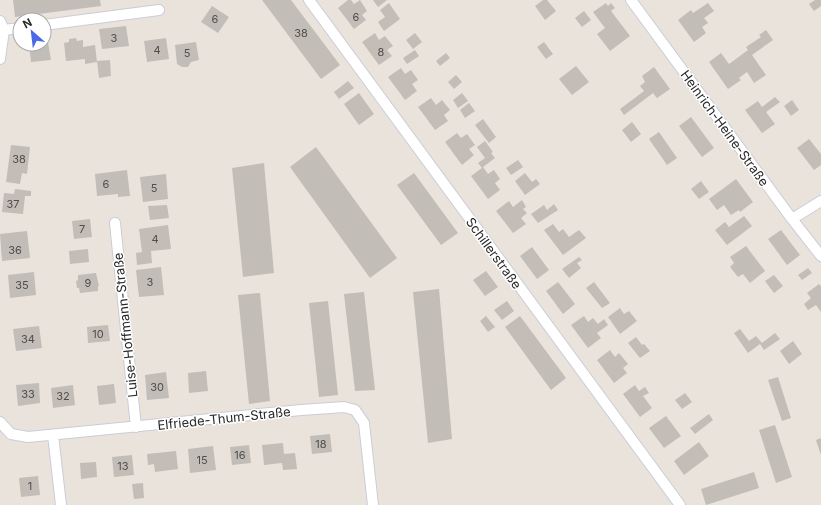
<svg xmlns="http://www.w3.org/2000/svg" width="821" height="505" font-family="Inter,sans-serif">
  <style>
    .building { fill: #c2bdb7 }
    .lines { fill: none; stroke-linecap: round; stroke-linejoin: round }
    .minor-casing { stroke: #cacdd9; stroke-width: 12 }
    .minor { stroke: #fff; stroke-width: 10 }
    .labels { text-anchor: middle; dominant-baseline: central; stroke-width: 3; stroke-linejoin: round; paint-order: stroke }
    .number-label { font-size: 11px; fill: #4e4d4c }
    .street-label { font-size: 13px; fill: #282828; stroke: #fff }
  </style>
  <rect width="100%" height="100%" fill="#e9e3dc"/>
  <path class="building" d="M13,0h87l1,6 -86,11z
    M262,0h29l49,65 -19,14z
    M348,0h3l3,4 6,-4 7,11 -5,4 4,5 -12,9 -16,-21z
    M373,0h14l-9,7z
    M543,0h4l9,11 -11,9 -10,-14z
    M815,0h6v6l-7,5 -5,-7z
    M389,3l11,16 -16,12 -6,-9 7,-5 -5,-7z
    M606,3l2,3 3,-3 4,5 -4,3 19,25 -20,15 -13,-17 8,-6 -12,-16z
    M708,3l6,8 -10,7 4,5 -6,4 4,6 -12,9 -16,-22 13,-10 2,3z
    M212,6l17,11 -11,16 -17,-11z
    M584,11l7,9 -9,7 -7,-9z
    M126,26l3,20 -27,3 -3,-20z
    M766,30l7,10 -21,15 14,20 -12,8 -7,-11 -8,6 2,2 -13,9 -19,-27 12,-9 8,11 19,-14 -2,-3 15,-10 -2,-2z
    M375,33l4,7 6,-4 8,10 -6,4 5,6 -13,9 -17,-23z
    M415,33l7,9 -9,7 -7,-9z
    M76,38l1,3 6,-1v7l12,-2 2,17 -12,2v-5l-19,2 -2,-18 5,-1v-3z
    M166,38l3,21 -22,3 -3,-21z
    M44,42h4l3,18 -20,2 -2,-18h15z
    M196,42l3,18 -8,2 -3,5h-6l-5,-3 -2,-19z
    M544,42l9,12 -7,5 -9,-12z
    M415,50l4,6 -12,8 -4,-6z
    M446,53l4,5 -10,8 -4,-5z
    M110,60l1,16 -12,2 -2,-17z
    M576,66l13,16 -17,13 -13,-16z
    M654,67l16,22 -13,9 -4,-5 -29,22 -4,-6 24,-18 -4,-5 5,-4 -3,-6z
    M401,68l4,6 6,-4 7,10 -6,4 5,7 -12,9 -17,-23z
    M456,75l6,7 -8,7 -6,-7z
    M348,81l6,7 -15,11 -5,-7z
    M359,93l15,21 -15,11 -15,-21z
    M462,93l6,8 -10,7 -5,-8z
    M775,97l5,5 -14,10 9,12 -13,9 -17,-23 13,-9 4,6z
    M431,98l5,7 6,-5 8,10 -6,5 4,6 -13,9 -17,-23z
    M792,100l7,10 -8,6 -7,-10z
    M469,103l6,8 -10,7 -5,-8z
    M691,117l23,31 -12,9 -23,-31z
    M483,119l13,18 -7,6 -14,-18z
    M632,122l9,12 -10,8 -9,-12z
    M659,132l18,26 -10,7 -18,-26z
    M457,133l4,5 6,-4 8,11 -6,4 5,6 -12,10 -17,-23z
    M809,139l12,15v11l-7,5 -17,-22z
    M485,141l8,11 -2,1 4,5 -12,9 5,7 6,-4 6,9 -5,4 5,7 -12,9 -17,-23 11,-8 -4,-5 7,-5 -8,-11z
    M11,145l19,2 -3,27 -5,-1 -2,11 -14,-2z
    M316,147l81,111 -27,20 -80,-111z
    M518,160l5,7 -12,8 -5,-7z
    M264,163l10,110 -31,4 -11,-109z
    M127,170l3,26 -12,1v-3l-21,2 -2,-22z
    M414,173l44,60 -17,12 -44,-60z
    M525,173l7,9 4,-3 4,5 -15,11 -10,-14z
    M166,174l2,25 -25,3 -3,-25z
    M736,179l17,23 -13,10 -1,-2 -8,5 -7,-10 -7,5 -8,-11z
    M701,181l8,11 -10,7 -8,-10z
    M15,189l16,2v5h-6l-2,18 -21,-2 2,-19 10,1z
    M522,200l4,7 -3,2 4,4 -6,5 5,6 -13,9 -17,-22 13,-10 4,6z
    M554,204l4,6 -20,13 -7,-9 13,-9 3,5z
    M167,205l2,13 -19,2 -2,-14z
    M744,216l8,10 -25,19 -12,-15 10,-8 4,5z
    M90,219l2,18 -18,2 -2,-18z
    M553,224l6,8 4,-3 6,8 10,-7 7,8 -23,17 -19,-25z
    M168,225l3,24 -20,2 1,12 -15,2 -1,-12 6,-1 -3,-23z
    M781,230l19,25 -13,10 -19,-26z
    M27,231l3,27 -28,3 -2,-27z
    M746,246l19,25 -15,12 -7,-9 -5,3 -8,-10 4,-4 -4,-6z
    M532,247l17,23 -12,9 -17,-23z
    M88,249l1,13 -19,2 -1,-13z
    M579,257l3,3 -5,3 4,5 -12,10 -7,-9z
    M161,267l3,28 -25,2 -3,-27z
    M808,268l4,5 -10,7 -4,-5z
    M486,271l12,16 -13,9 -12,-16z
    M34,272l2,23 -26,3 -2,-23z
    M96,273l3,13h-1v5l-18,2 -1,-5h-2l-1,-7 2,-1v-5z
    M774,275l9,11 -9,7 -9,-12z
    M558,282l17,22 -12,10 -17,-23z
    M594,282l16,21 -8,5 -16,-20z
    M819,284l2,2v26l-5,-7 -8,5 -4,-6 7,-6 -4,-5z
    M439,289l13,150 -24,4 -15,-151z
    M364,292l11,98 -20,1 -11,-97z
    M260,293l10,108 -21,3 -11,-109z
    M328,301l10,94 -19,2 -10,-94z
    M507,301l7,10 -12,9 -8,-10z
    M620,308l4,6 5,-3 8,10 -17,13 -12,-17z
    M486,316l9,11 -7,5 -8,-11z
    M520,316l46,62 -15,12 -46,-63z
    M584,316l4,6 5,-4 5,6 6,-5 4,6 -11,8 4,5 -13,10 -17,-23z
    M108,325l2,16 -22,2 -1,-16z
    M39,326l3,22 -26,3 -3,-22z
    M740,329l9,12 7,-5 6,7 13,-10 5,6 -16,11 -4,-6 -12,9 -14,-20z
    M636,337l6,8 2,-1 6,7 -10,7 -12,-15z
    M793,341l9,13 -13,10 -9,-13z
    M610,350l5,7 4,-4 9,11 -5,4 4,5 -13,10 -17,-23z
    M206,371l2,20 -19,2 -1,-20z
    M166,372l3,26 -22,2 -2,-25z
    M778,377l13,41 -9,3 -14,-41z
    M39,383l1,20 -22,3 -2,-21z
    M114,384l2,19 -17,2 -2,-19z
    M73,385l2,20 -22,3 -2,-20z
    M635,385l4,6 6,-4 4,6 -6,3 9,12 -12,9 -17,-23z
    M685,393l7,9 -10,7 -7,-9z
    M709,414l4,6 -18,14 -5,-6z
    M666,416l15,20 -17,12 -15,-20z
    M775,425l17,52 -16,6 -17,-53z
    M330,434l2,18 -20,2 -2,-18z
    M821,438v17l-5,-15z
    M699,442l10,14 -25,19 -10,-14z
    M283,443l1,11 11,-1 2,16 -14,1 -1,-7 -18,2 -2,-20z
    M249,445l2,18 -19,2 -2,-18z
    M213,446l3,24 -26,3 -2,-24z
    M176,451l2,18 -23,3 -1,-8 -6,1 -1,-11z
    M132,455l2,20 -20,2 -2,-20z
    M96,462l1,15 -16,2 -1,-16z
    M754,472l5,16 -53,17 -5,-16z
    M38,476l2,19 -19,2 -2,-19z
    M143,483l1,15 -10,1 -2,-15z"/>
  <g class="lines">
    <defs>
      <path id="minor" d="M309,0l371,505
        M631,0l161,219 29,37
        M0,21l4,9 -4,29
        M44,25l115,-15
        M4,30l16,-2
        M792,219l29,-18
        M115,223l21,204
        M0,422l11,12 17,3 273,-27 43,-3 11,3 9,13 9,82
        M53,435l8,70"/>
    </defs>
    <use href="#minor" class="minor-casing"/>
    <use href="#minor" class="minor"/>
  </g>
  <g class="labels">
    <g class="number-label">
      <text x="356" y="17">6</text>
      <text x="215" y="19">6</text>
      <text x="301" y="33">38</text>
      <text x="114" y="38">3</text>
      <text x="157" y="50">4</text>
      <text x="381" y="52">8</text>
      <text x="187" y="53">5</text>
      <text x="19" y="159">38</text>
      <text x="106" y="184">6</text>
      <text x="154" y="188">5</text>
      <text x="13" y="204">37</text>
      <text x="82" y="229">7</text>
      <text x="155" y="239">4</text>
      <text x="15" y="250">36</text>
      <text x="150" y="282">3</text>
      <text x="88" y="283">9</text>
      <text x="22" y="285">35</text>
      <text x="98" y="334">10</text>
      <text x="28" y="339">34</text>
      <text x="157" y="387">30</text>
      <text x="28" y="394">33</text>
      <text x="63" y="396">32</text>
      <text x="321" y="444">18</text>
      <text x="240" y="455">16</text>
      <text x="202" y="460">15</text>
      <text x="123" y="466">13</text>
      <text x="30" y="486">1</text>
    </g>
    <g class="street-label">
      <text transform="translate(725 128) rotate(54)">Heinrich-Heine-Straße</text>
      <text transform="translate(494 253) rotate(54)">Schillerstraße</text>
      <text transform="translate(125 325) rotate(-96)">Luise-Hoffmann-Straße</text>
      <text transform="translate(224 418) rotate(-6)">Elfriede-Thum-Straße</text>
    </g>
  </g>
  <g transform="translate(32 32) rotate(332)"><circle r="19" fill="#ffffff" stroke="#a9a9a9"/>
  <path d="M0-3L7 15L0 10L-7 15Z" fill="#4b69e7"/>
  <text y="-6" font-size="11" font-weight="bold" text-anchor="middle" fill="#282828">N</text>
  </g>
</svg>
